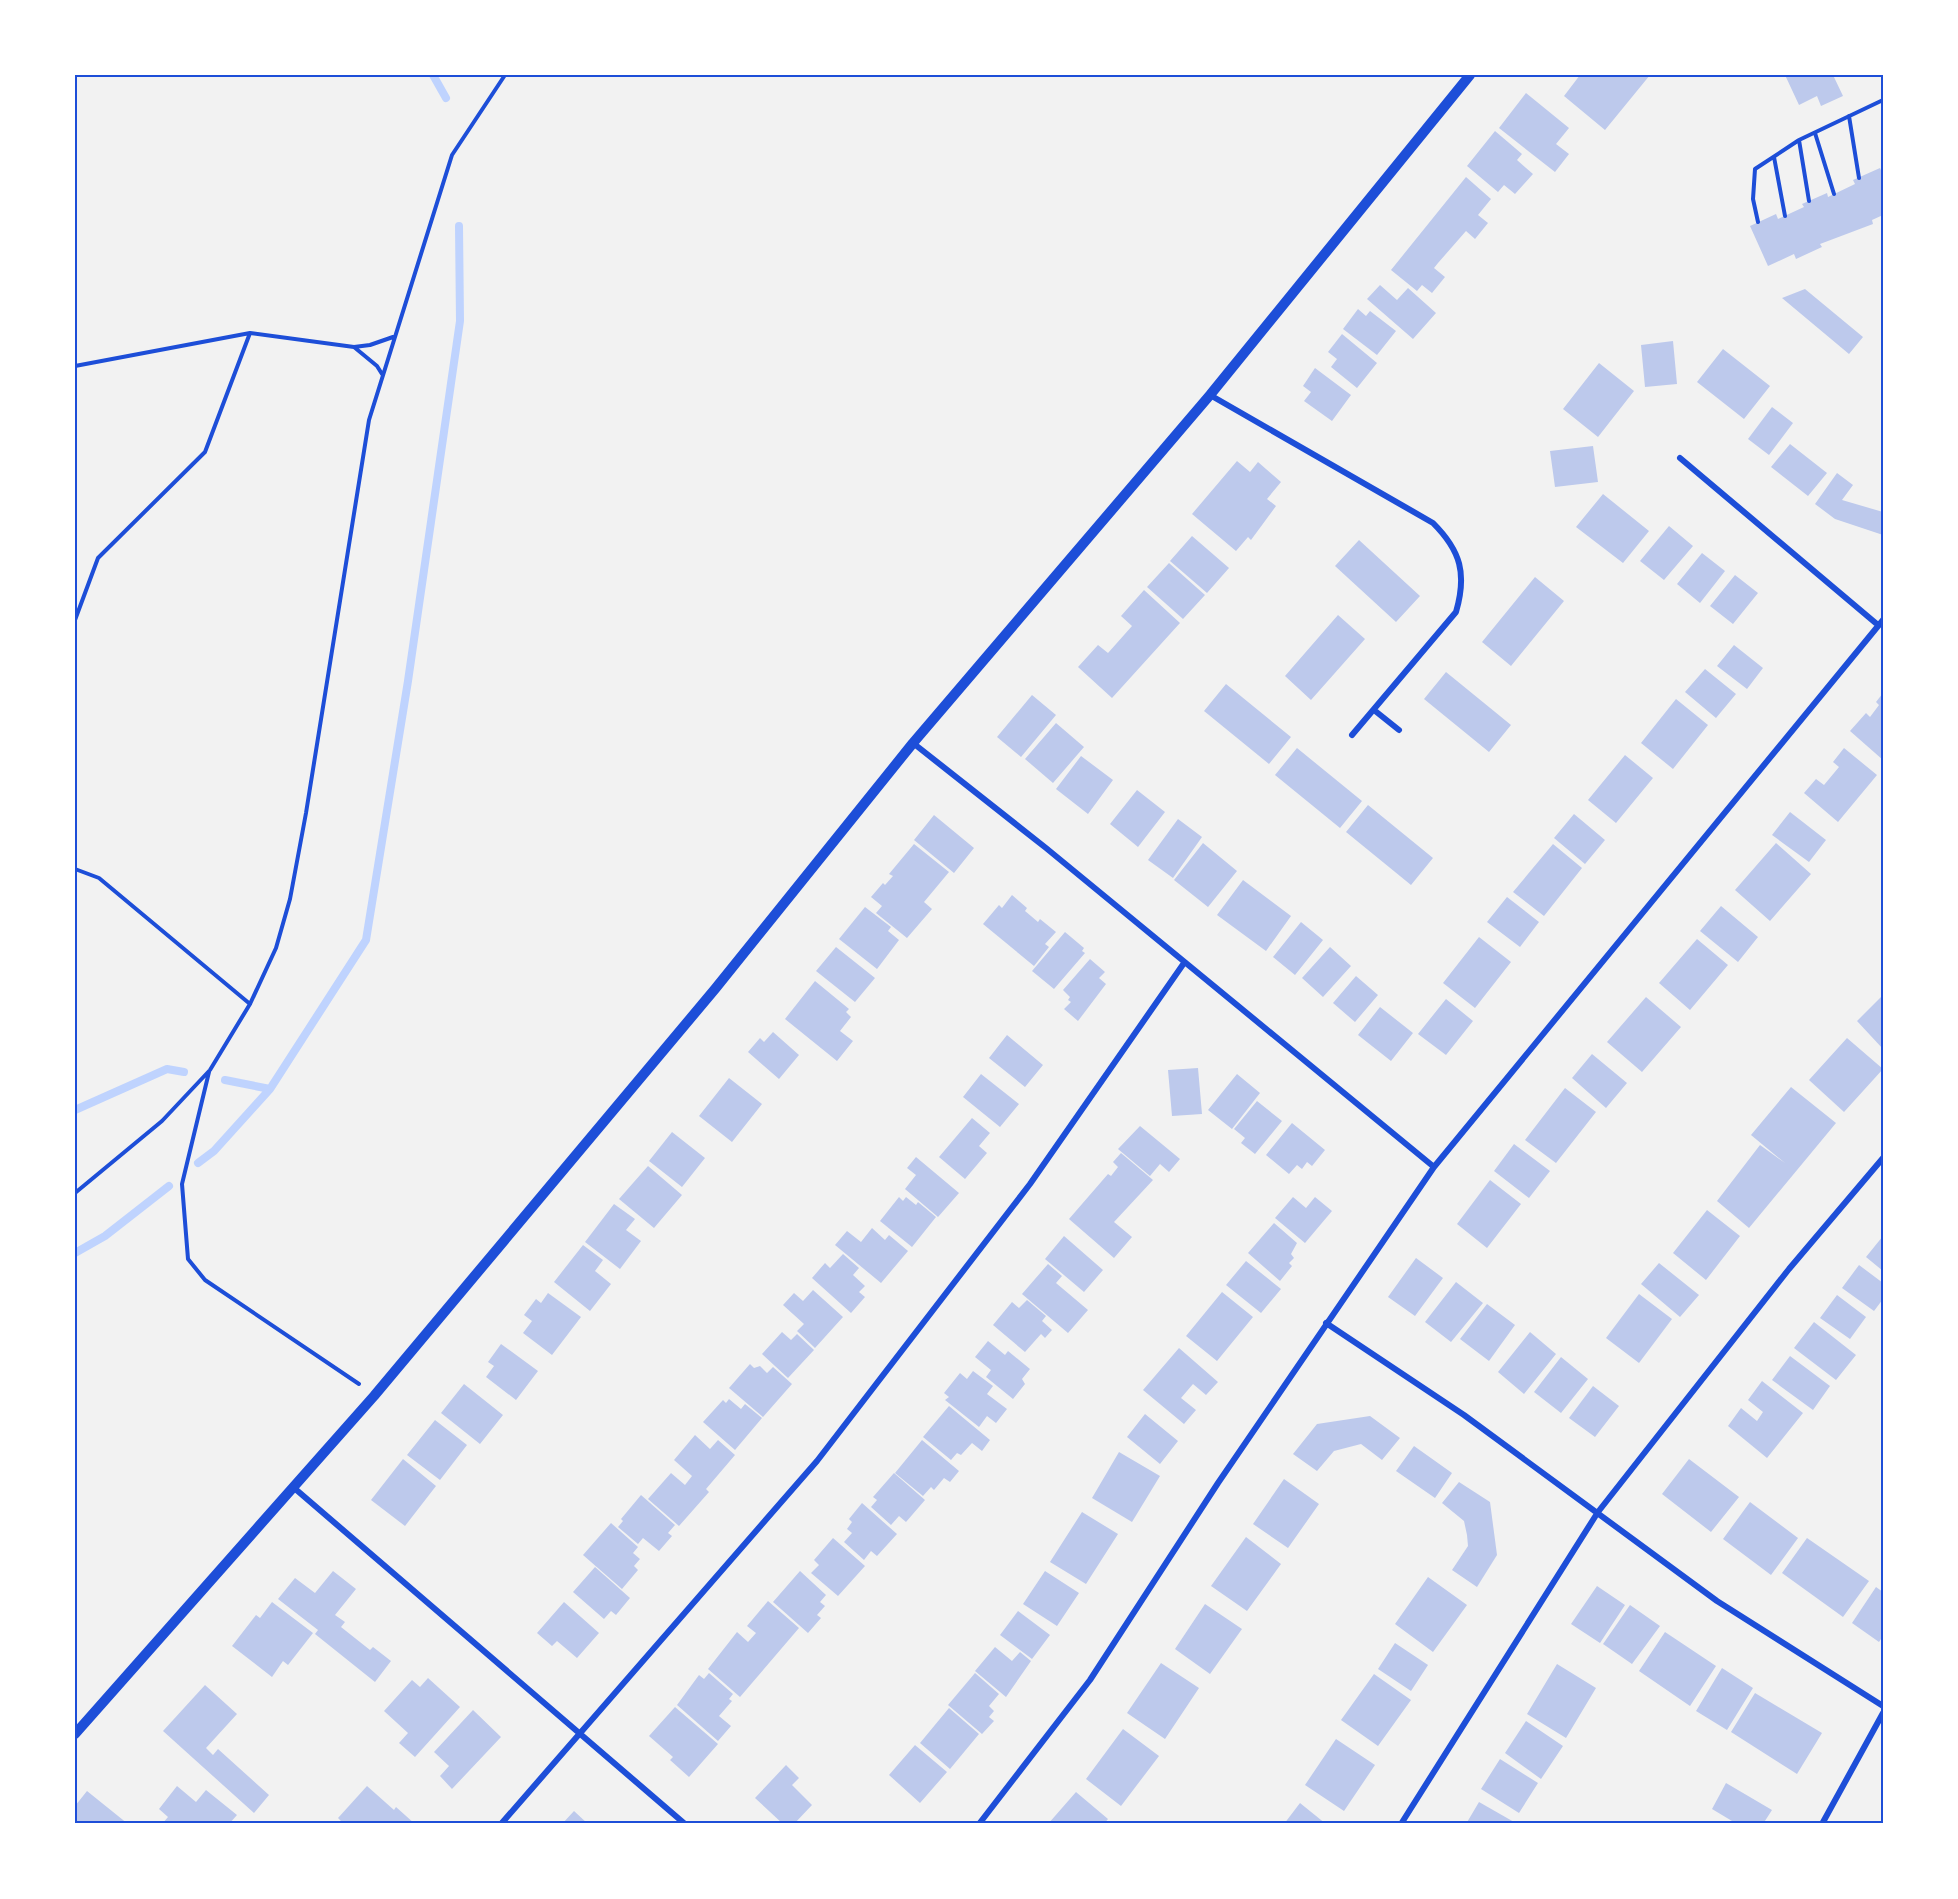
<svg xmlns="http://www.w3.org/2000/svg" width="1958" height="1899" font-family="'Alegreya Sans',sans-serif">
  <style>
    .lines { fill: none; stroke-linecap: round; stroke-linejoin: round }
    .stream { stroke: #bfd3fe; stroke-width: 8 }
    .building { fill: #bdc9ec }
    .path { stroke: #1d4ed8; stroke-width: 4 }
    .minor { stroke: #1d4ed8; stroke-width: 6 }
    .tertiary { stroke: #1d4ed8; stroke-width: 10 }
    .neatline { fill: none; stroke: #1d4ed8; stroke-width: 2 }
  </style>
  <rect width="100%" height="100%" fill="#f2f2f2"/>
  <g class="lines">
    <path class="stream" d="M433,75l13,23
      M225,1080l45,9 96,-149 42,-259 52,-360 -1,-95
      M75,1110l92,-41 17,3
      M198,1163l16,-12 56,-62
      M75,1253l30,-17 64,-50"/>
  </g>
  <path class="building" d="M1580,75h70l-45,55 -41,-34z
    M1785,75h48l10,21 -22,10 -4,-10 -18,9z
    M1526,93l43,35 -13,16 13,10 -14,18 -56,-44z
    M1495,131l27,23 -5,6 16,14 -18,20 -11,-9 -6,7 -31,-26z
    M1880,168l3,7v40l-11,5 1,4 -53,20 2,3 -26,12 -2,-5 -26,12 -18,-40 26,-12 2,5 26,-12 -2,-3 25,-11 1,4 27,-13 -2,-4z
    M1466,177l25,22 -13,16 10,8 -13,16 -9,-8 -28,32 -4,5 11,9 -13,16 -10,-8 -5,6 -26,-21z
    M1380,285l17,15 11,-12 28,25 -23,26 -46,-40z
    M1805,289l58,48 -14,17 -67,-56z
    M1358,309l8,7 4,-5 26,20 -19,24 -34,-26z
    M1342,334l35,29 -20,25 -26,-21 6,-8 -9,-7z
    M1673,341l4,43 -32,3 -4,-42z
    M1723,349l47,37 -26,33 -47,-37z
    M1599,363l35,28 -36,46 -35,-28z
    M1315,368l36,27 -19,26 -28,-20 7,-9 -8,-6z
    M1772,407l21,16 -24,32 -21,-16z
    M1790,444l37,29 -19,23 -37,-29z
    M1593,446l5,36 -43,5 -5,-36z
    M1237,461l13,11 8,-10 23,20 -14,17 9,7 -25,34 -3,-3 -12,14 -44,-37z
    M1837,473l16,12 -11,15 41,12v23l-48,-16 -20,-15z
    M1603,494l46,37 -26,32 -47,-36z
    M1669,526l24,20 -29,34 -24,-19z
    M1192,536l37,32 -22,25 -37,-32z
    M1359,540l61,56 -24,26 -61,-56z
    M1702,553l23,18 -25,32 -23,-19z
    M1169,563l36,32 -22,24 -36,-32z
    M1735,575l23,18 -25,31 -23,-18z
    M1535,577l29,24 -53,65 -29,-24z
    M1144,590l36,33 -68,75 -34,-31 20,-22 10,8 24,-27 -11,-10z
    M1338,615l27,24 -54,61 -26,-24z
    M1734,645l29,23 -16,21 -30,-23z
    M1705,669l31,25 -20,24 -31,-26z
    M1446,672l65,53 -22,27 -65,-53z
    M1226,684l65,53 -22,27 -65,-53z
    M1883,693v67l-33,-29 16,-18 4,4 9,-12 -3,-3z
    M1032,695l24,20 -35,42 -24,-20z
    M1676,699l32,26 -35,44 -32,-26z
    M1056,723l28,24 -31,36 -28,-24z
    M1297,748l65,53 -22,27 -65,-53z
    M1844,748l33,27 -39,47 -34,-29 12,-14 8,6 15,-18 -6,-5z
    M1625,755l28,23 -37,45 -28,-23z
    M1081,756l32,24 -25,34 -32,-25z
    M1137,790l28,22 -27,35 -28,-23z
    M1368,805l65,53 -22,27 -65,-53z
    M1790,812l36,28 -17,22 -37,-27z
    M1574,814l31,26 -20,24 -31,-26z
    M934,815l40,33 -20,25 -40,-33z
    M1178,819l24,18 -29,41 -25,-18z
    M1203,843l34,28 -29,36 -34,-27z
    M1776,843l35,31 -41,47 -35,-31z
    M914,844l35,28 -25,30 8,7 -25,29 -31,-25 6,-7 -11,-9 12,-14 2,2 8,-9 -4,-2z
    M1553,844l29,24 -38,48 -31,-24z
    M1243,880l48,36 -25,35 -49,-36z
    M1012,895l15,13 -2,3 6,5 7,6 2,-3 16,13 -11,12 4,3 -15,19 -51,-42 16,-19 3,3z
    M1507,897l32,25 -19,25 -33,-25z
    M1721,906l37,31 -20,25 -38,-31z
    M865,907l26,20 -3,4 11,9 -22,29 -38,-30z
    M1301,922l22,18 -28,35 -22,-18z
    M1065,932l19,16 -2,3 3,2 -31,36 -22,-18z
    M1479,937l32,25 -36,46 -32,-25z
    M1697,939l31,26 -38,45 -31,-27z
    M836,947l39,31 -20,24 -39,-31z
    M1330,947l21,19 -28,31 -21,-19z
    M1090,959l15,13 -6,6 7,6 -28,37 -14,-12 7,-7 -3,-2 2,-3 -7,-7z
    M1356,976l22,19 -23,27 -22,-19z
    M815,981l34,28 -3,3 5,5 -11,14 13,10 -16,20 -52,-42z
    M1883,995v54l-26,-28z
    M1646,997l35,30 -39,45 -35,-30z
    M1446,999l27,22 -27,34 -28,-21z
    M1380,1007l33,26 -22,28 -33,-26z
    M773,1032l26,23 -20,24 -31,-27 12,-14 4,4z
    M1007,1035l36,30 -18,22 -36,-29z
    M1847,1038l36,31 -39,43 -35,-32z
    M1592,1054l35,29 -21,25 -34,-30z
    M1198,1068l4,46 -30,2 -4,-46z
    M981,1074l38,30 -19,23 -37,-30z
    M1237,1074l23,19 -28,36 -24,-19z
    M729,1078l33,26 -30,38 -33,-26z
    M1791,1087l45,36 -87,105 -32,-27 43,-56 25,18 -34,-28z
    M1565,1088l31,24 -40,51 -31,-23z
    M1257,1101l25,20 -27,33 -14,-11 4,-5 -11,-9z
    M972,1118l18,15 -11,13 8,7 -22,26 -26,-22z
    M1292,1123l33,27 -13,16 -5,-4 -5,7 -5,-4 -8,9 -23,-19z
    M1140,1126l40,33 -11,13 -9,-8 -10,12 -32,-27z
    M672,1132l33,26 -23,29 -33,-26z
    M1514,1144l36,27 -21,27 -35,-27z
    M1121,1153l32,27 -39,42 18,15 -18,21 -45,-39 39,-45 3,2 7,-9 -5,-5z
    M916,1157l43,36 -21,24 -33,-28 11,-14 -9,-7z
    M648,1166l34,29 -28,33 -35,-29z
    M1490,1180l31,24 -34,44 -30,-24z
    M899,1197l4,4 3,-4 10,8 2,-3 18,15 -24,30 -32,-26z
    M1293,1197l13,11 9,-11 17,14 -27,32 -30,-25z
    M614,1204l21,15 -9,11 15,11 -21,28 -35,-27z
    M1707,1210l33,26 -34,44 -33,-27z
    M1274,1223l23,20 -6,11 3,4 -5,5 3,3 -12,15 -32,-28z
    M872,1228l13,12 4,-5 19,16 -27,32 -46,-38 12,-14 14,11z
    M1064,1236l39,34 -19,22 -39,-33z
    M1883,1236v35l-17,-14z
    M583,1245l20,15 -8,11 16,13 -21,27 -36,-29z
    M843,1254l16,14 -6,7 12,11 -6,6 6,5 -14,16 -39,-35 13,-15 5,5z
    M1416,1258l27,20 -28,38 -27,-19z
    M1246,1261l35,28 -20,24 -35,-28z
    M1659,1263l40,32 -19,22 -39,-33z
    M1048,1264l14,12 -6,7 32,27 -20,23 -46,-39z
    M1859,1265l24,18v16l-9,12 -32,-23z
    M1456,1282l27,21 -32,39 -26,-20z
    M813,1290l30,27 -28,31 -18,-17 7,-7 -21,-19 11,-12 9,8z
    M1222,1292l31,25 -36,44 -31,-25z
    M548,1293l33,24 -29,38 -29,-22 9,-12 -8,-6 12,-16 5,4z
    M1639,1294l33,25 -33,44 -33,-25z
    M1837,1295l29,22 -16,22 -30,-21z
    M1027,1300l19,16 -4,5 10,9 -7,8 -4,-4 -16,18 -32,-27 19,-23 7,6z
    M1487,1304l28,21 -26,36 -29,-22z
    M1814,1322l42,33 -20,25 -42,-32z
    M782,1332l9,8 6,-6 17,16 -26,28 -26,-24z
    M1530,1332l26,22 -32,40 -26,-22z
    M988,1341l17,14 3,-4 22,18 -8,10 3,5 -12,15 -27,-22 5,-7 -16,-13z
    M501,1344l37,27 -22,29 -30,-23 8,-11 -6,-4z
    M1179,1348l39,34 -12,13 -13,-11 -12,14 15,12 -12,14 -41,-34z
    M1790,1356l40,30 -17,24 -41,-30z
    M1561,1357l27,22 -27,34 -27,-21z
    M750,1364l4,4 6,-2 7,7 6,-6 19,17 -29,33 -34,-29z
    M973,1371l20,15 -6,8 20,15 -11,14 -9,-7 -8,11 -34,-27 4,-3 -5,-4 16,-20 7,6z
    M1762,1381l41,32 -36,45 -39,-32 13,-18 16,13 6,-9 -15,-12z
    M464,1384l39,31 -23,29 -39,-31z
    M1593,1386l26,20 -24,31 -26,-19z
    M729,1399l12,10 4,-5 17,14 -27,32 -32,-28 20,-22 3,3z
    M949,1406l41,34 -8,11 -10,-8 -11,12 -4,-2 -6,7 -28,-23z
    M1145,1414l33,27 -18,23 -33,-27z
    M1370,1416l30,22 -18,22 -21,-16 -27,7 -17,20 -24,-17 24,-30z
    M435,1420l32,25 -27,35 -33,-25z
    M695,1435l15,14 8,-9 17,15 -29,34 3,3 -30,34 -31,-27 23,-26 14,12 7,-9 -18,-16z
    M922,1440l37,31 -9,11 -6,-4 -10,12 -3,-3 -8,9 -28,-23z
    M1414,1446l38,27 -17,25 -39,-27z
    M1119,1452l41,24 -28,46 -40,-24z
    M403,1459l33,27 -31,40 -34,-26z
    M1689,1459l50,38 -28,35 -49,-38z
    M894,1473l31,27 -19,22 -7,-6 -8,9 -20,-18 6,-7 -4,-3z
    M1284,1479l35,25 -31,44 -35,-24z
    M1459,1482l31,20 7,53 -20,32 -25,-17 16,-24 -1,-11 -3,-14 -22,-18z
    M641,1495l34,30 -7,8 4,3 -13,15 -16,-13 -5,6 -20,-17 5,-6 -2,-2z
    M1750,1502l48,36 -27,37 -48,-36z
    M862,1503l35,31 -20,22 -6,-5 -7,9 -20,-18 8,-9 -5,-4 5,-7 -3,-3z
    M1082,1512l36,22 -32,50 -36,-22z
    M611,1523l27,24 -5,6 7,6 -6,7 4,4 -16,19 -39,-34z
    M1246,1537l35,27 -34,47 -36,-25z
    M833,1538l32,28 -27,30 -27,-23 8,-8 -5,-5z
    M1807,1538l62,43 -26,36 -61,-44z
    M595,1567l35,31 -14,17 -5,-4 -7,8 -31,-27z
    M333,1571l23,18 -21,26 10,7 -4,5 29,23 3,-3 18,14 -16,21 -60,-48 3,-4 -40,-31 17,-21 20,15z
    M800,1571l26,24 -6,7 5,4 -8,9 4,3 -13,15 -35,-31z
    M1045,1571l34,22 -22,33 -34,-22z
    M1428,1577l39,28 -34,47 -38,-28z
    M1597,1586l28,19 -25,38 -29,-19z
    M1876,1587l7,5v44l-4,6 -27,-19z
    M768,1601l31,27 -59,69 -32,-28 29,-37 11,10 8,-9 -9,-7z
    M272,1602l41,31 -25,32 -5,-4 -11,16 -40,-31 24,-31 4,3z
    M564,1602l35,31 -22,25 -20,-17 -5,5 -15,-13z
    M1205,1604l37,25 -32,45 -35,-25z
    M1630,1605l30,21 -28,38 -29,-20z
    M1018,1611l32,24 -18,24 -32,-24z
    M1665,1632l51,34 -26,40 -51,-35z
    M1395,1643l33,22 -17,26 -33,-22z
    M995,1647l17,14 8,-9 11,9 -25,36 -31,-26z
    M1161,1663l38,25 -34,51 -38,-26z
    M1557,1664l39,24 -30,50 -39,-24z
    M1722,1668l31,20 -26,42 -31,-19z
    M709,1673l24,21 -4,5 3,2 -13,15 12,10 -13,15 -41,-36 22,-30 5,4z
    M975,1673l24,21 -10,12 5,5 -5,6 5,4 -12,13 -34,-29z
    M1374,1674l37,26 -33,46 -37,-26z
    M428,1678l32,29 -45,50 -16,-14 9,-10 -24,-22 28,-31 8,7z
    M205,1685l32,29 -31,34 7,7 5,-6 51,46 -15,18 -91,-82z
    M1755,1693l67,40 -25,41 -66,-42z
    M675,1707l43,37 -29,33 -19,-17 3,-3 -24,-21z
    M949,1708l30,26 -29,35 -30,-26z
    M473,1710l28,27 -49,52 -12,-13 9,-10 -15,-14z
    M1526,1721l37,25 -22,33 -36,-26z
    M1123,1729l36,27 -38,50 -35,-27z
    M1336,1739l39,26 -31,46 -39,-26z
    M915,1745l32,27 -27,31 -31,-28z
    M1500,1759l38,24 -19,30 -38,-24z
    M786,1765l13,13 -7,7 20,20 -18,19h-11l-28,-26z
    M1726,1783l46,27 -9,14h-26l-25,-15z
    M177,1786l19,16 10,-12 31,25 -8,9h-67l6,-7 -9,-8z
    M367,1786l27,24 2,-3 19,17h-71l-6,-6z
    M87,1791l41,33h-53v-18z
    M1076,1792l32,27 -4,5h-56z
    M1479,1802l35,20 -2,2h-46z
    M1300,1803l26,21h-42z
    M574,1811l14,13h-26z"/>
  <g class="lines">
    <path class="path" d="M1849,116l10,62
      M1815,133l19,61
      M1799,140l10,61
      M1774,157l11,59
      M1758,222l-5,-23 2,-30 44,-29 84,-40
      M354,347l16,-2 23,-8
      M75,366l175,-33 104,14 23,19 5,8
      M75,620l23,-62 107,-106 45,-119
      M75,869l24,9 151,126
      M209,1072l-27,112 6,75 17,21 154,104
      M75,1193l87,-72 48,-51 40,-66 26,-56 14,-49 16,-86 63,-393 83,-265 53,-80"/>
    <path class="minor" d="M1210,395l223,128c28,28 34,51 23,89l-104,123
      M1680,458l198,167
      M1374,710l25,20
      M913,743l133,105 388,319
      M1326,1323l138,92 253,186 166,105
      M293,1487l392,337
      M501,1824l316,-363 213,-277 154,-221
      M979,1824l111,-144 128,-197 216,-316 449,-547
      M1401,1824l197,-312 191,-243 94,-111
      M1822,1824l61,-111"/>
    <path class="tertiary" d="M75,1734l299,-338 341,-407 198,-246 297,-348 260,-320"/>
  </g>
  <rect width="1958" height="1899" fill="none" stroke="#ffffff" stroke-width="153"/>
  <rect x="76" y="76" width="1806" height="1746" class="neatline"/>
</svg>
